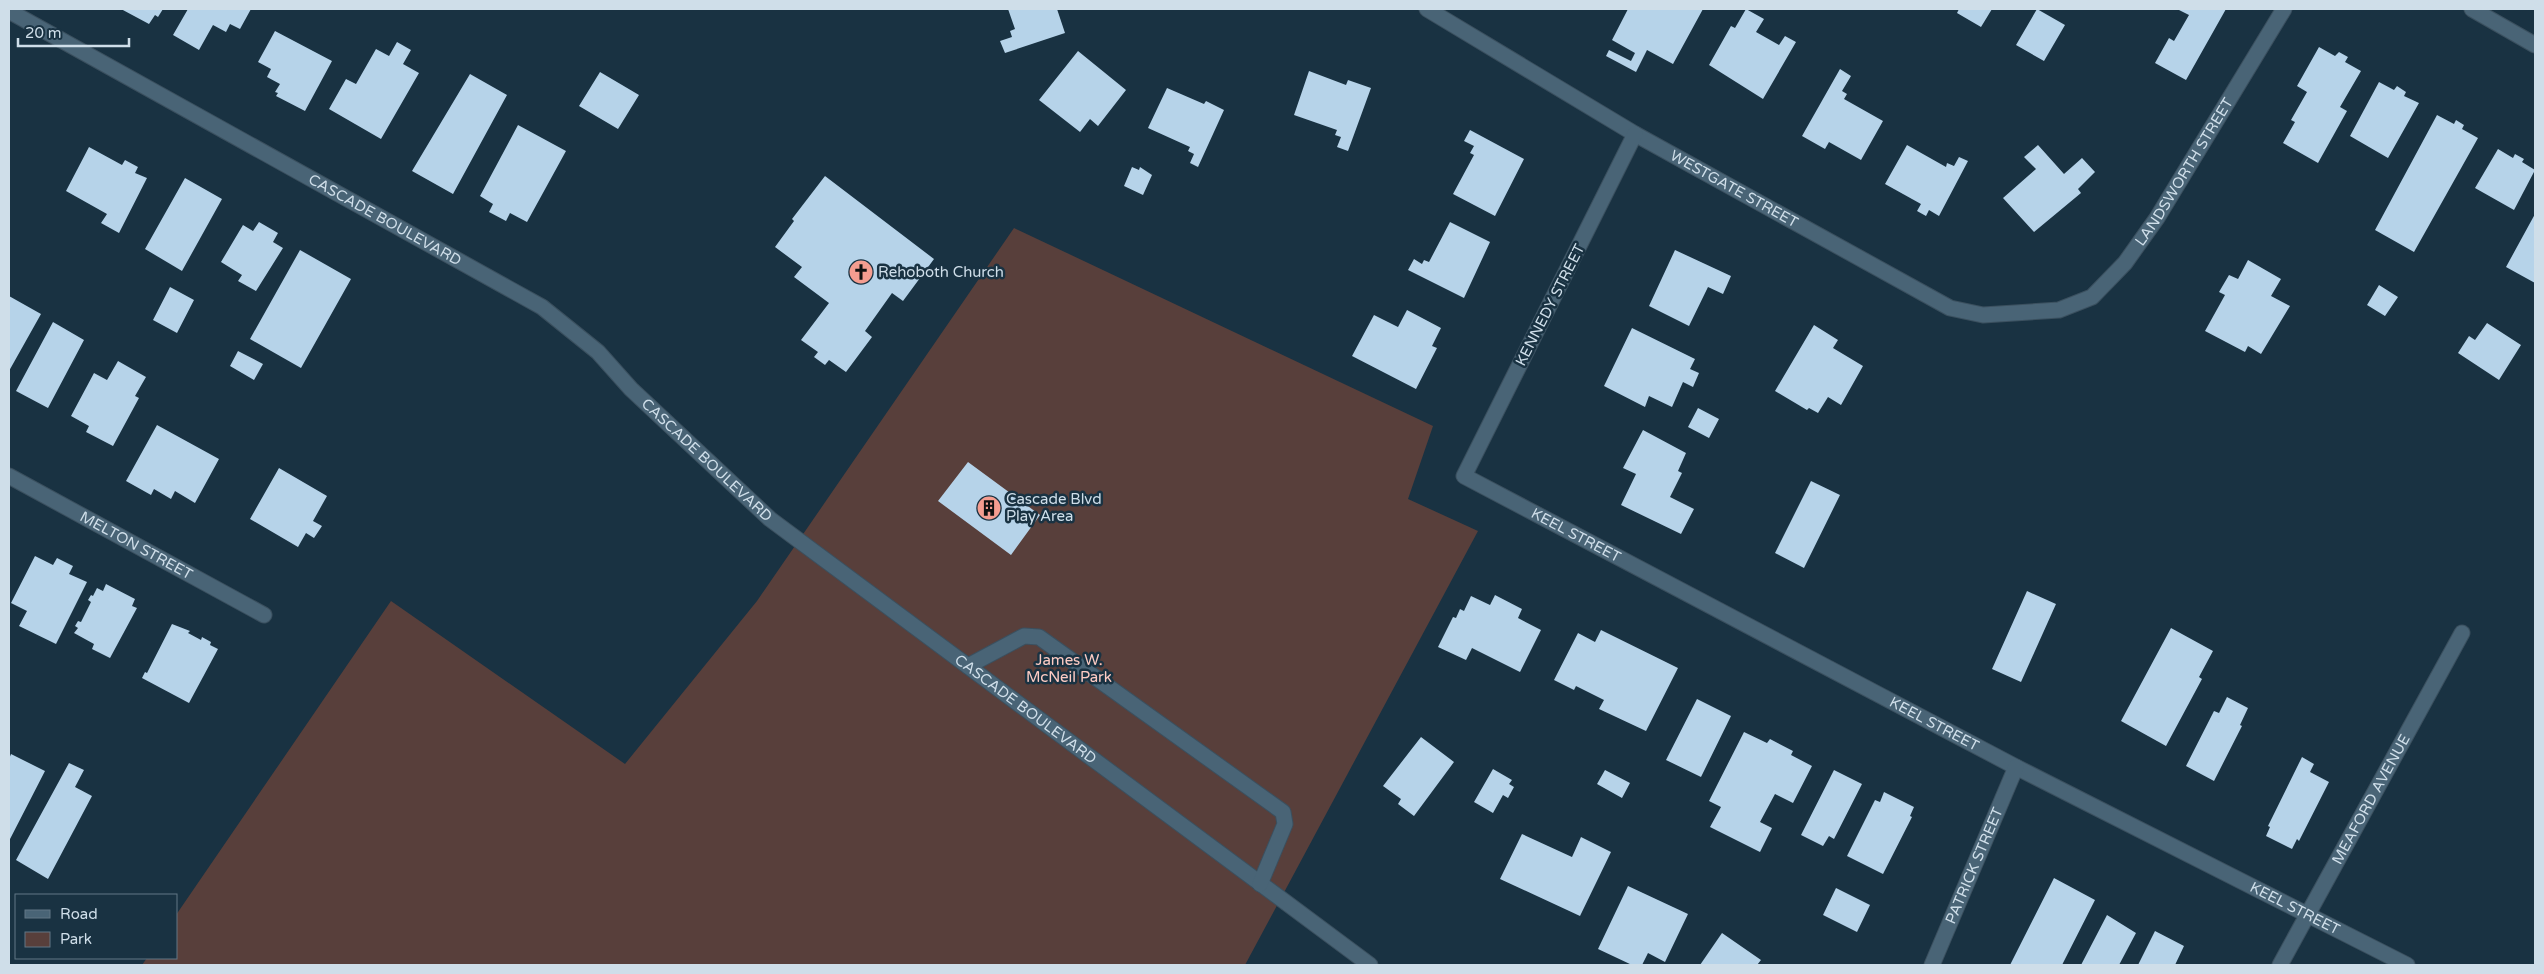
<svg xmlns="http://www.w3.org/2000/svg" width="2544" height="974" font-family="'Varela Round',sans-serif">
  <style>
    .green { fill: #583f3b }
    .building { fill: #b6d3e9 }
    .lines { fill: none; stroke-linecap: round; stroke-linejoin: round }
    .minor-casing { stroke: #3b505f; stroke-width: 17 }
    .minor { stroke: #496476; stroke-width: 15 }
    .labels { text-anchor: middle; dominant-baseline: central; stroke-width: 5; stroke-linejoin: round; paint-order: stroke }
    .street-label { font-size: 15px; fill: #cfdee9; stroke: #193242 }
    .poi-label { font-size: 15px; fill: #cfdee9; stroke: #193242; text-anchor: start }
    .park-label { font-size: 15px; fill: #feccc4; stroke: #193242 }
  </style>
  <rect width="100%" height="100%" fill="#193242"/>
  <path class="green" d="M1014,228l419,198 -25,73 70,32 -233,434h-1103l5,-7h29v-43l215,-314 234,163 132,-163z"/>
  <path class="building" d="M121,9h42l-5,8 -3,-2 -6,9z
    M188,9h63l-11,20 -10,-5 -4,8 -13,-7 -14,25 -26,-15z
    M1008,9h49l8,24 -60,20 -5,-12 12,-4 -2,-6 5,-2z
    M1628,9h75l-30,55 -26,-14 -11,22 -30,-16 3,-6 22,11 4,-8 -23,-13z
    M1746,9l18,10 -8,13 23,13 6,-9 11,6 -33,57 -54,-34 22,-39 4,2z
    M1959,9h33l-11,18 -24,-14z
    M2037,9l28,16 -21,36 -28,-16z
    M2177,9h49l-40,71 -31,-17 14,-25 5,3 15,-26z
    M275,31l57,30 -27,50 -29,-15 2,-3 -3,-1 5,-8 -13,-7 4,-8 -13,-7z
    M397,42l14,8 -8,14 16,9 -38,66 -52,-30 17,-30 10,5 20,-35 13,7z
    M2319,47l16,9 4,-4 9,5 -3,5 16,9 -21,36 7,4 -29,52 -35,-20 12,-21 -4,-2 16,-28 -10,-6z
    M1078,51l48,39 -28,36 -8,-7 -10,13 -41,-32z
    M1840,69l11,7 -9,15 5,3 -3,5 39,22 -22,39 -32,-18 -4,7 -23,-13z
    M1309,71l37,14 2,-5 23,8 -23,63 -11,-4 4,-10 -6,-2 2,-5 -43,-15z
    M600,72l39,23 -21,34 -39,-23z
    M470,74l37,21 -54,99 -41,-23z
    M2379,82l15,8 3,-4 9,6 -2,4 15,7 -31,55 -38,-22z
    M1167,88l37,16 2,-3 18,9 -26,57 -8,-4 4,-9 -6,-3 2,-4 -42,-19z
    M2437,115l17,9 2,-4 8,5 -2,4 16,9 -64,114 -39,-22z
    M518,125l48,26 -39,71 -17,-9 -4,8 -17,-9 4,-8 -13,-8z
    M1470,130l54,29 -29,57 -42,-22 21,-39 -4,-2 4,-7 -10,-5z
    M1907,145l39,22 1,-4 7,3 5,-9 9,4 -29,55 -10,-6 -3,6 -9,-5 4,-7 -36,-20z
    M2038,145l26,29 18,-16 13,14 -17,17 3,4 -47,39 -31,-34 33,-29 -12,-12z
    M89,147l33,18 3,-5 13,7 -3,6 12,5 -28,55 -18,-10 6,-9 -41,-23z
    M2498,149l15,9 2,-4 9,5 -2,3 13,8 -21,40 -39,-22z
    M1132,167l7,3 1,-3 12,8 -9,20 -19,-9z
    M825,176l109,83 -31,42 -11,-8 -27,38 7,6 -26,35 -17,-12 -4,5 -11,-8 4,-5 -17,-12 28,-37 -35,-26 8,-10 -27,-20 19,-26 -2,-2z
    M185,178l37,21 -40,72 -37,-22z
    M2535,214v69l-29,-16z
    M259,222l19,11 -5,9 10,6 -27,43 -18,-10 4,-6 -21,-13 22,-37 10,6z
    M1450,222l40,20 -26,56 -56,-28 6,-11 8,5 2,-4 5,2z
    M300,250l51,29 -50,89 -51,-29z
    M1675,250l56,26 -8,18 -15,-7 -19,39 -40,-20z
    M2248,260l33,19 -10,17 19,10 -29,48 -13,-8 -3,6 -40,-21 20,-36 -6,-3 10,-17 9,4z
    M2379,285l19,12 -13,19 -18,-11z
    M170,287l24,13 -17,33 -24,-13z
    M9,296l32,18 -32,57z
    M1407,310l34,18 -9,18 5,2 -21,41 -64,-33 22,-41 24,12z
    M53,322l31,18 -36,68 -32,-17z
    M2487,323l34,22 -22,35 -41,-27 11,-17 6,4z
    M1814,325l24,15 -5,8 30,18 -22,39 -13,-8 -10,16 -9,-5 -2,2 -32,-19z
    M1632,328l63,31 -5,10 9,4 -6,14 -10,-5 -11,25 -23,-11 -4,11 -41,-21z
    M238,351l25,13 -9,16 -24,-14z
    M118,361l28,16 -11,19 4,2 -26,48 -27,-14 3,-6 -18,-10 23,-43 13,7z
    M1698,408l21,11 -10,19 -21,-11z
    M157,425l62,34 -24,44 -20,-12 -4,8 -17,-10 -3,6 -25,-14z
    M1643,430l43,23 -8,18 4,2 -12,24 24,12 -13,25 -60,-29 15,-31 -13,-6z
    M968,462l72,53 -29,40 -73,-54z
    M279,468l48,28 -14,25 9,5 -8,12 -8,-5 -8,14 -48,-28z
    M1811,481l29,14 -36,73 -29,-15z
    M35,556l18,9 4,-7 16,8 -4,8 18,8 -31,62 -37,-18 8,-15 -16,-8z
    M106,584l29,15 -3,7 5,2 -27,50 -18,-9 2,-5 -20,-11 4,-5 -3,-2 3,-5 3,1 10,-20 -3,-2 3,-5 2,1 4,-8 6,3z
    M2027,591l29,13 -35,78 -29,-13z
    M1495,595l27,14 -4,9 23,12 -21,42 -48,-24 -6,12 -28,-13 15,-30 3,1 4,-9 4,2 7,-15 19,9z
    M172,624l18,7 -2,2 13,7 1,-3 9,5 -1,3 8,4 -29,54 -47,-25 3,-6 2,1z
    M2171,628l42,23 -14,26 3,2 -36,67 -45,-25z
    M1601,630l77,38 -32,63 -47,-22 5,-9 -28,-14 -2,4 -20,-10 24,-47 17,9z
    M2227,697l21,11 -8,17 2,1 -28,55 -28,-15 28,-55 5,2z
    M1697,699l34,17 -30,61 -35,-17z
    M1744,732l23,11 3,-4 23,12 -2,4 21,11 -19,37 -18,-9 -15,28 12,6 -12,24 -50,-25 11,-20 -12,-6z
    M1421,737l33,25 -40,54 -16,-12 3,-5 -18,-13z
    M11,754l34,17 -36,70v-82z
    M2302,757l12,7 -4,8 19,10 -30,59 -2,-2 -5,10 -26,-13 4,-9 -2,-1z
    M69,763l15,7 -9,17 17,9 -44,83 -32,-19z
    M1493,769l19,11 -3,4 5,3 -6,11 -5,-3 -10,18 -19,-11z
    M1605,770l25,13 -8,15 -25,-14z
    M1834,770l28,14 -28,55 -5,-3 -6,10 -22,-11z
    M1884,792l30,15 -4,9 2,1 -29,57 -36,-18 28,-56 5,2z
    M1522,834l50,23 9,-20 30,15 -31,64 -80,-37z
    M2054,878l41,22 -33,65h-52z
    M1628,886l60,28 -23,48 -17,-9 -6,12h-10l-34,-16z
    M1836,888l34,17 -13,27 -34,-17z
    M2107,915l29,18 -17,32h-38z
    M2155,931l29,15 -9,19h-37z
    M1722,933l39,27 -4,5h-57z"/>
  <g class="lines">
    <defs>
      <g id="minor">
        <path id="s1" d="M1427,9l208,125 315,174 33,7 76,-5 33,-13 33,-34 32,-45 127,-209"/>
        <path d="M2472,9l63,36"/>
        <path id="s2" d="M9,11l533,296 56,45 33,37 139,130 600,446"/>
        <path id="s3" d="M1635,134l-171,342 552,291 391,198"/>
        <path id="s4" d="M9,476l255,139"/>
        <path d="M968,666l56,-30 15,1 244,175 2,12 -25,60"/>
        <path id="s5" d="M1932,965l84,-198"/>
        <path id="s6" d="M2280,965l182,-332"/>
      </g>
    </defs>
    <use href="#minor" class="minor-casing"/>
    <use href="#minor" class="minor"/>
  </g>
  <defs>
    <symbol id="church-disc" viewBox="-11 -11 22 22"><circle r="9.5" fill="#f59d90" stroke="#193242"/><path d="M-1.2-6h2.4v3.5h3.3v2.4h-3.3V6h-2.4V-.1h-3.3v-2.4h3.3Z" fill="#111"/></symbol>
    <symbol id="building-disc" viewBox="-11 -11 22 22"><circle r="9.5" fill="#f59d90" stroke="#193242"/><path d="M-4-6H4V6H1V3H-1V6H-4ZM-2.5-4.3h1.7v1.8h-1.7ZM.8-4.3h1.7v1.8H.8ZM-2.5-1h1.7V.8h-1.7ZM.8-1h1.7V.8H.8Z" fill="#111"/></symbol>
  </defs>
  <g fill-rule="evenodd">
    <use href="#church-disc" x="847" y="258" width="28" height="28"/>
    <use href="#building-disc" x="975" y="494" width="28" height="28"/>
  </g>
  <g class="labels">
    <g class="street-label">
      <text stroke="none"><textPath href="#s1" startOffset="904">LANDSWORTH STREET</textPath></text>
      <text stroke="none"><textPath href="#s1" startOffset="356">WESTGATE STREET</textPath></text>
      <text stroke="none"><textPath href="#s2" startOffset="430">CASCADE BOULEVARD</textPath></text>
      <text transform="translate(1550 305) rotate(-63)">KENNEDY STREET</text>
      <text stroke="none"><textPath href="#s2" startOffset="835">CASCADE BOULEVARD</textPath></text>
      <text stroke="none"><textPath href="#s3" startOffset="509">KEEL STREET</textPath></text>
      <text stroke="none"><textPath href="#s4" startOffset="145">MELTON STREET</textPath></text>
      <text stroke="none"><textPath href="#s2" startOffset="1240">CASCADE BOULEVARD</textPath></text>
      <text stroke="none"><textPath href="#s3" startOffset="914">KEEL STREET</textPath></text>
      <text stroke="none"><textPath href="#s6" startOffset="189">MEAFORD AVENUE</textPath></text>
      <text stroke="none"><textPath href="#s5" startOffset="108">PATRICK STREET</textPath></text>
      <text stroke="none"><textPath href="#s3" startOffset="1319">KEEL STREET</textPath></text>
    </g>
    <g class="poi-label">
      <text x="878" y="272">Rehoboth Church</text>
      <text x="1006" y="499">Cascade Blvd<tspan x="1006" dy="17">Play Area</tspan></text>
    </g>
    <g class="park-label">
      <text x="1069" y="660">James W.<tspan x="1069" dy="17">McNeil Park</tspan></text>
    </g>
  </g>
  <rect width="2544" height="974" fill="none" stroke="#cfdee9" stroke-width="20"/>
  <rect x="15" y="894" width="162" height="65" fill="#193242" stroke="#627785"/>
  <rect x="25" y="910" width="25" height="8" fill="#496476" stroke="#627785"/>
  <text x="60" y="919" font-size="15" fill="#cfdee9">Road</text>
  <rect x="25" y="932" width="25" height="15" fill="#583f3b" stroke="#627785"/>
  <text x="60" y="944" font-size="15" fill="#cfdee9">Park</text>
  <path d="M18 38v8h111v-8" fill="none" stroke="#cfdee9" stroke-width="2.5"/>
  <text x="25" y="38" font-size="15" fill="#cfdee9" stroke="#193242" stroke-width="4" paint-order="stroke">20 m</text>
</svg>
